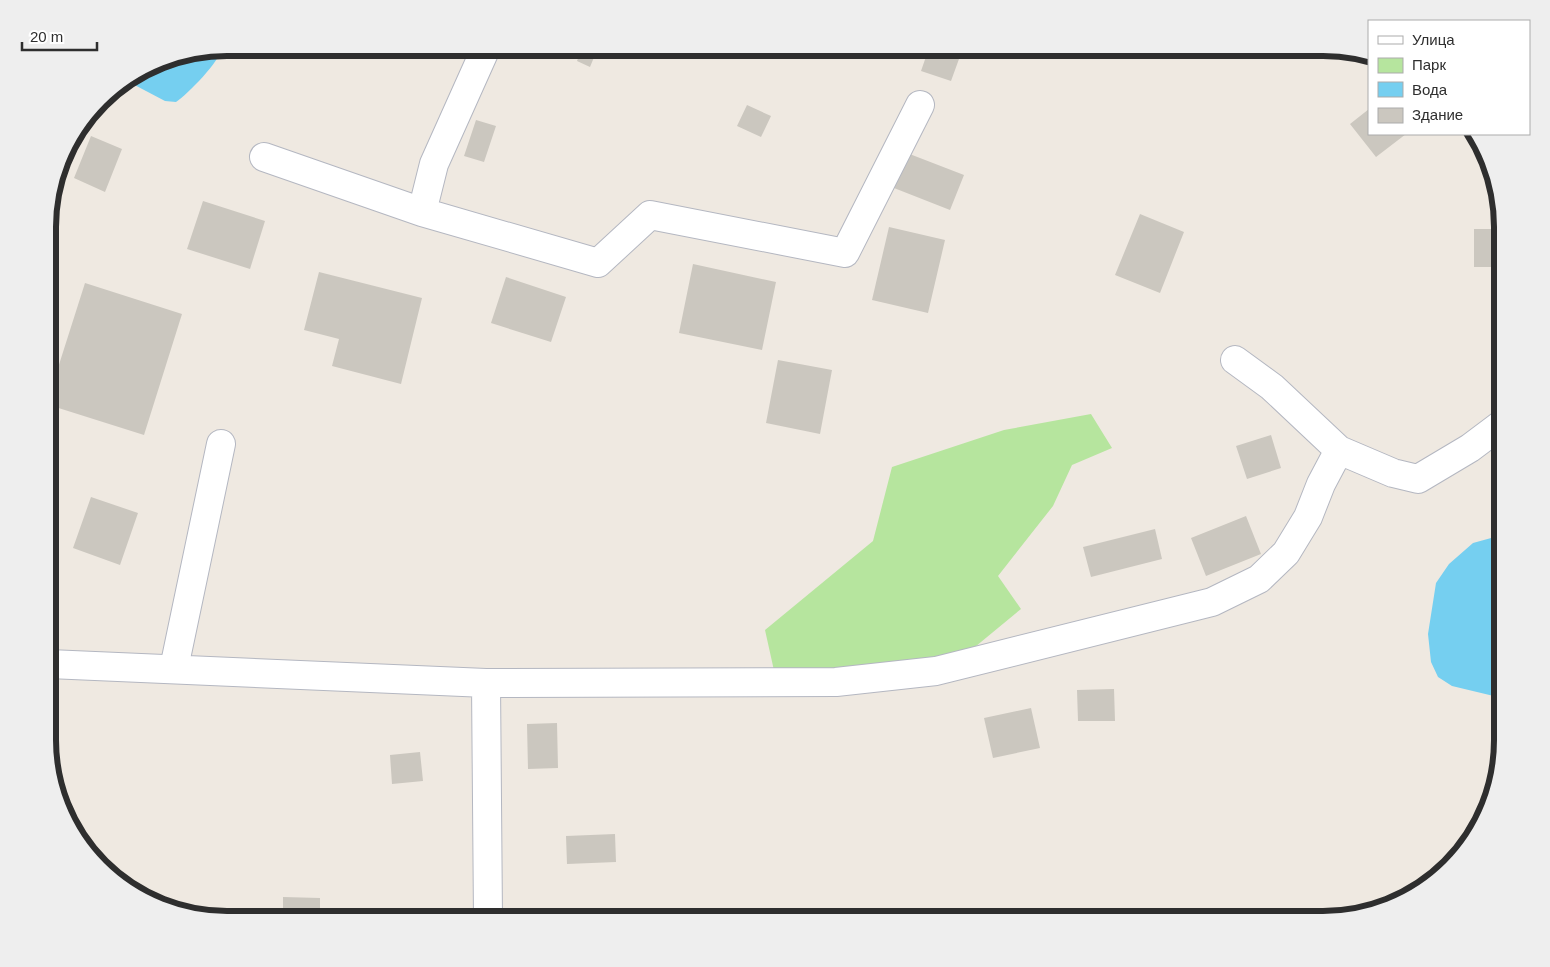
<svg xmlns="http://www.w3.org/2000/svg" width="1550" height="967" font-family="Arial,sans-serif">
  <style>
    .green { fill: #b6e59e }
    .water { fill: #75cff0 }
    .building { fill: #cbc7bf }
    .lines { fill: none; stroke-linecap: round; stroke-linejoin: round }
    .minor-casing { stroke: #b4b7c1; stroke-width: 30 }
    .minor { stroke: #fff; stroke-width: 28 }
    .rim { fill: none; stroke: #2e2e2e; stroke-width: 6 }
  </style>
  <rect width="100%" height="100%" fill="#efe9e1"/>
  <path class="green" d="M1091,414l21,34 -40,17 -19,41 -55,70 23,33 -57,47 -189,19 -10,-45 108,-89 19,-74 112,-37z"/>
  <path class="water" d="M222,48c-2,13 -34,46 -46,54l-11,-1 -38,-20 32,-20z
    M1502,535v163l-50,-12 -14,-9 -7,-15 -3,-28 8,-51 13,-19 24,-21z"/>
  <path class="building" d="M582,48l15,2 -7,17 -13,-6z
    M929,48h34l-12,33 -30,-10z
    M747,105l24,11 -10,21 -24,-11z
    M1369,109v25h37l-30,23 -26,-33z
    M476,120l20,6 -12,36 -20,-6z
    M91,136l31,13 -17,43 -31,-14z
    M907,153l57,22 -14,35 -56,-22z
    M203,201l62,20 -15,48 -63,-20z
    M1140,214l44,18 -24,61 -45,-18z
    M889,227l56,13 -17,73 -56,-13z
    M1474,229h28v38h-28z
    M693,264l83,18 -14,68 -83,-17z
    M319,272l103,26 -21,86 -69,-18 7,-27 -35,-9z
    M506,277l60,20 -15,45 -60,-19z
    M85,283l97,31 -38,121 -95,-30v-9z
    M778,360l54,10 -12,64 -54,-11z
    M1271,435l10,33 -34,11 -11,-33z
    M91,497l47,16 -18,52 -47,-17z
    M1246,516l15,38 -55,22 -15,-38z
    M1155,529l7,30 -71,18 -8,-30z
    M1114,689l1,32h-37l-1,-31z
    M1031,708l9,40 -47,10 -9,-40z
    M557,723l1,45 -30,1 -1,-45z
    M420,752l3,29 -31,3 -2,-29z
    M615,834l1,28 -49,2 -1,-28z
    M283,897l37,1v21h-37z"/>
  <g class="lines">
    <defs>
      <path id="minor" d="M264,157l158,55 176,51 52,-48 195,38 75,-148
        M422,212l12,-48 52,-116
        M1235,360l37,27 67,63
        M49,664l437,19 350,-1 100,-11 276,-69 47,-23 27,-26 22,-36 13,-33 18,-34 54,23 25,6 52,-31 32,-24
        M174,668l47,-224
        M486,683l2,236"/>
    </defs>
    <use href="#minor" class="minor-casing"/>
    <use href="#minor" class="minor"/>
  </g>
  <path d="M0 0H1550V967H0ZM227 56H1323A171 171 0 0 1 1494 227V740A171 171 0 0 1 1323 911H227A171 171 0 0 1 56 740V227A171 171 0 0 1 227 56Z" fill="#eee" fill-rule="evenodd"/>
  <path class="rim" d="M227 56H1323A171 171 0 0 1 1494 227V740A171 171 0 0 1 1323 911H227A171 171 0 0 1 56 740V227A171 171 0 0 1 227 56Z"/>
  <rect x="1368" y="20" width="162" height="115" fill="#ffffff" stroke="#ababab"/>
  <rect x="1378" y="36" width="25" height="8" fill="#ffffff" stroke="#ababab"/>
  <text x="1412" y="45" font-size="15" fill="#2e2e2e">Улица</text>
  <rect x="1378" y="58" width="25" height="15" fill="#b6e59e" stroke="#ababab"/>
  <text x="1412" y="70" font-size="15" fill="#2e2e2e">Парк</text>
  <rect x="1378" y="82" width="25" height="15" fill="#75cff0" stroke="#ababab"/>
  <text x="1412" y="95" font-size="15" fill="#2e2e2e">Вода</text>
  <rect x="1378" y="108" width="25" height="15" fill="#cbc7bf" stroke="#ababab"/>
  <text x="1412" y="120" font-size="15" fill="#2e2e2e">Здание</text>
  <path d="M22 42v8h75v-8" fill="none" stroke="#2e2e2e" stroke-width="2.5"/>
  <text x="30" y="42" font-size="15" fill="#2e2e2e" stroke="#ffffff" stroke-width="4" paint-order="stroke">20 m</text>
</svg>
